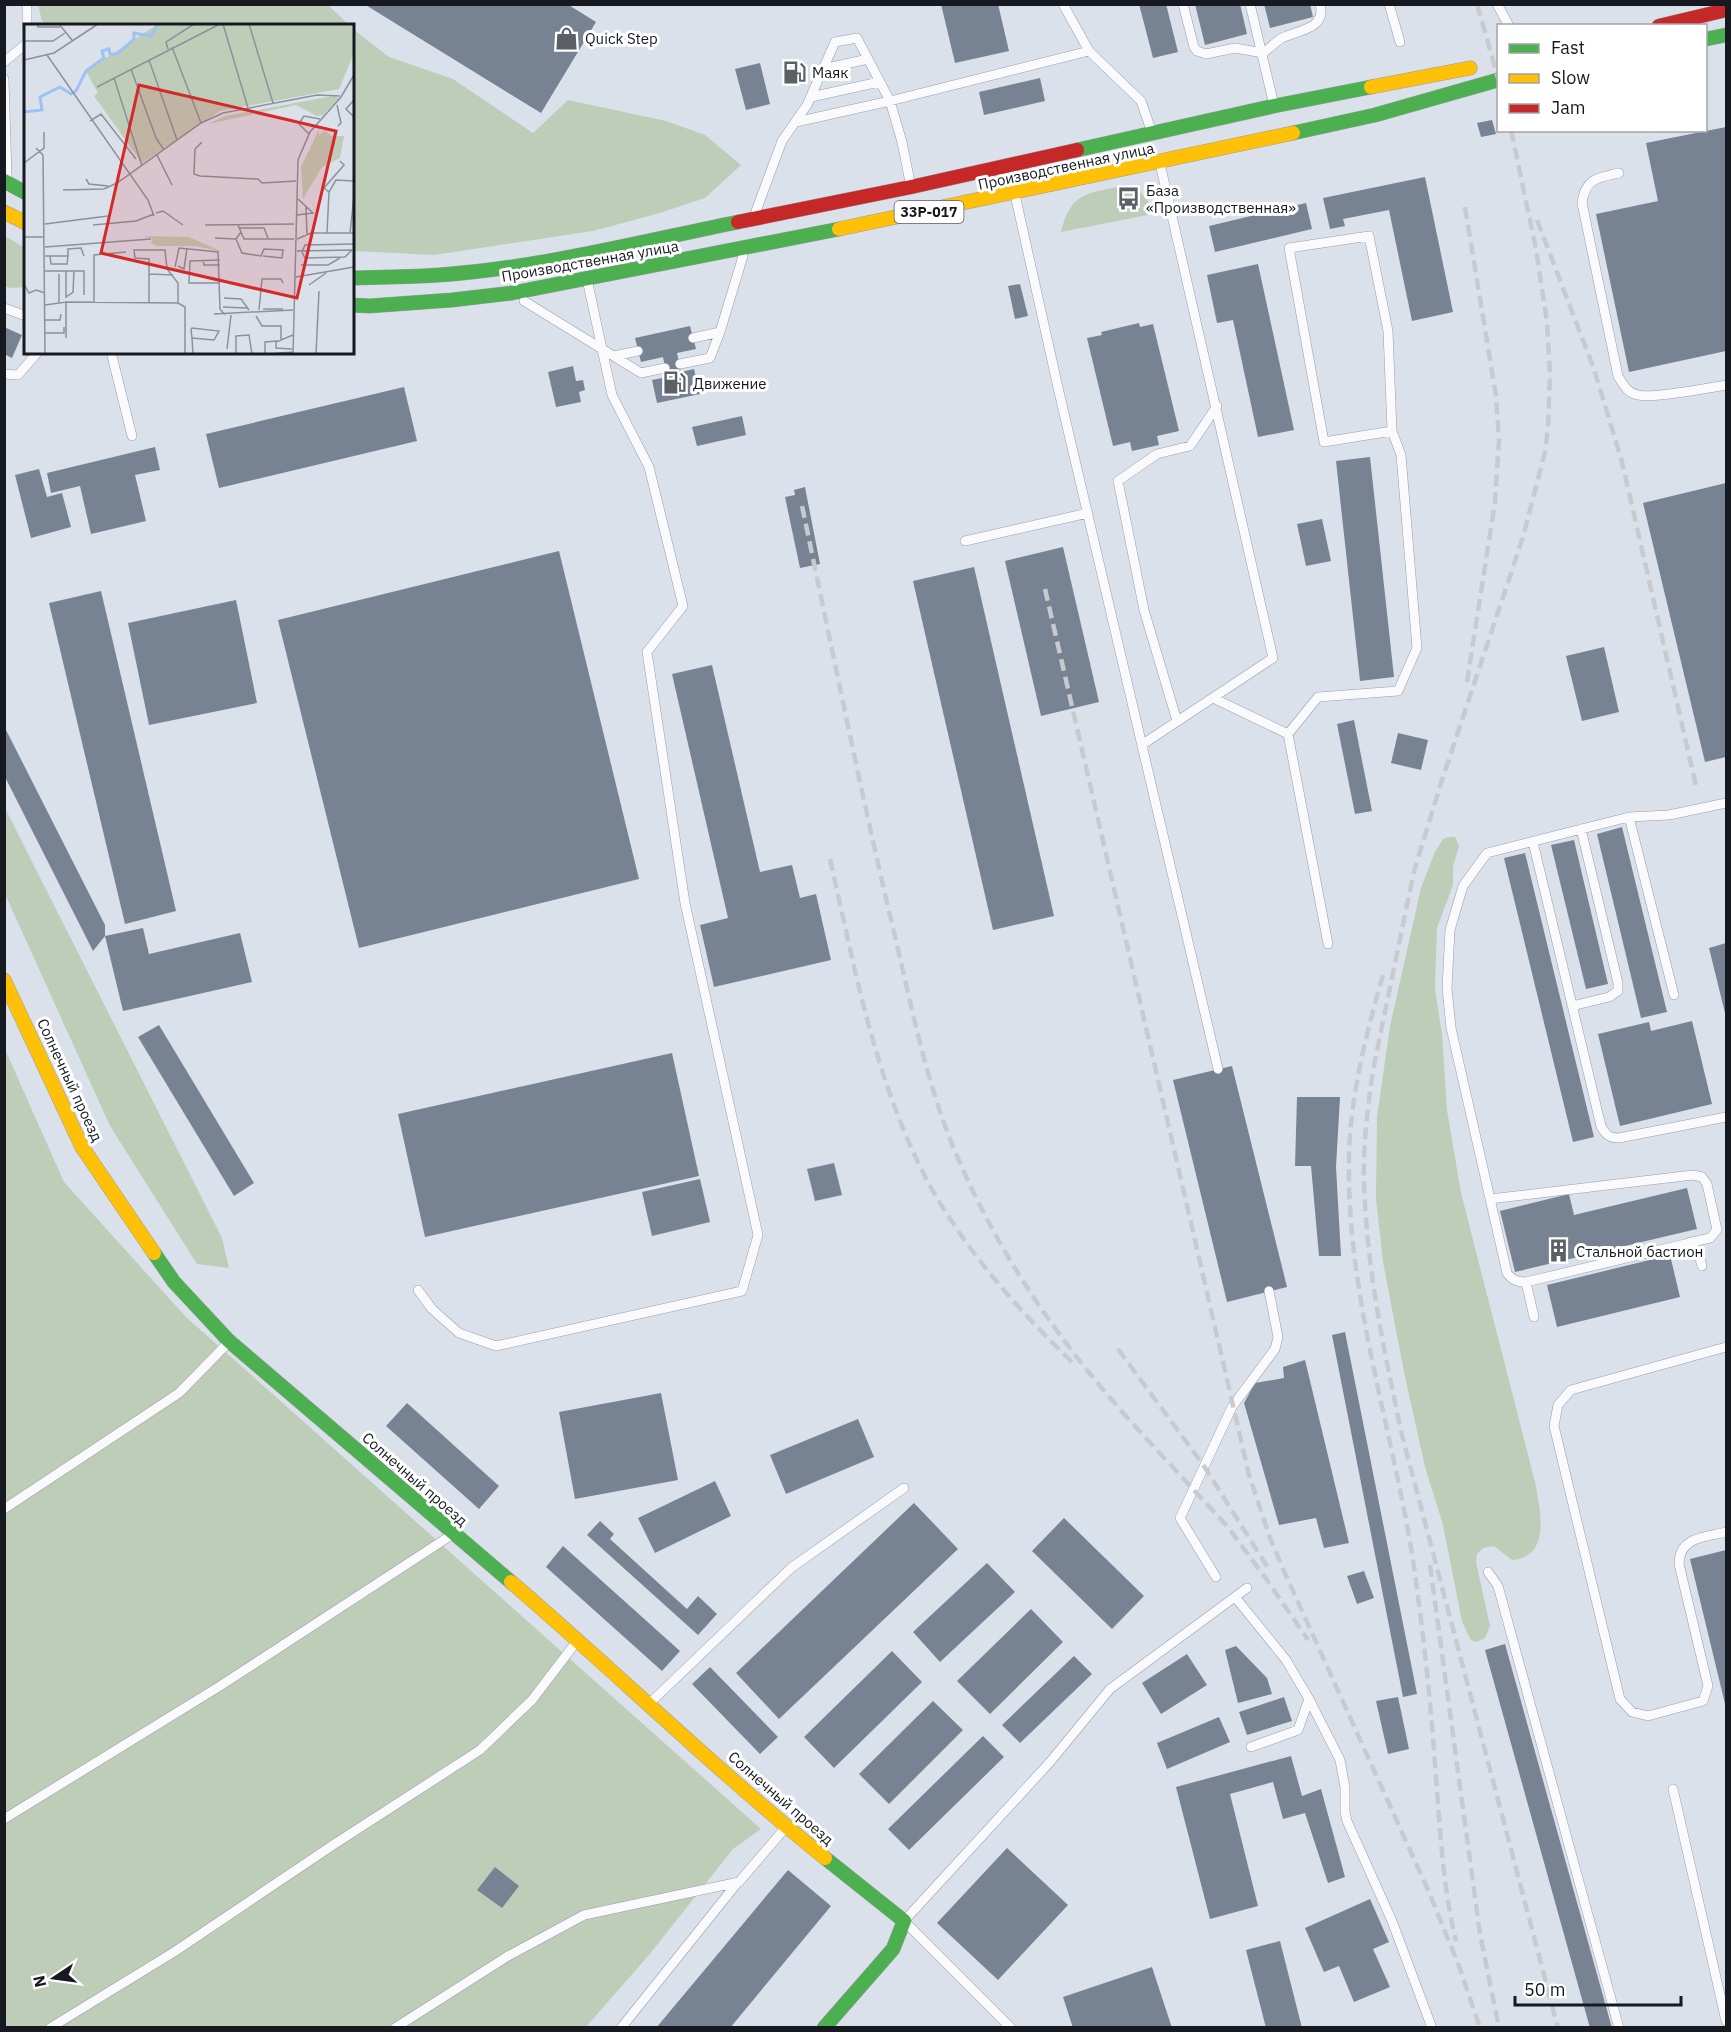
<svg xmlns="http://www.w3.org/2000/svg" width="1731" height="2032" font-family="'IBM Plex Sans',sans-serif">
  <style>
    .green { fill: #becdb8 }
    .building { fill: #778392 }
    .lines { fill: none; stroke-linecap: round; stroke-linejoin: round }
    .lane-casing { stroke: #999da5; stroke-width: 10 }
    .fast-casing { stroke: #999da5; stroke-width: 15 }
    .slow-casing { stroke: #999da5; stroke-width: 15 }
    .jam-casing { stroke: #999da5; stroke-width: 15 }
    .lane { stroke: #fafafc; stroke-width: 9 }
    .fast { stroke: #4caf50; stroke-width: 14 }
    .slow { stroke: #ffc107; stroke-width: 14 }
    .jam { stroke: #c62828; stroke-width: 14 }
    .rail { stroke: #c8cacd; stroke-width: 4.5; stroke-dasharray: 12 6; stroke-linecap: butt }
    .labels { text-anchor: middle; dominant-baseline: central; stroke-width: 6; stroke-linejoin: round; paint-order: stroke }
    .shield { fill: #fff; stroke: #5c5f63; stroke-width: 1.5 }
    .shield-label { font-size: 14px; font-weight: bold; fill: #161a20 }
    .poi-label { font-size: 15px; fill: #161a20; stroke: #fff; text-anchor: start }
    .street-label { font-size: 15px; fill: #161a20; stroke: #fff }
    .inset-river { fill: none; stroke: #9dc2f4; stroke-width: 3 }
    .inset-road { fill: none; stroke: #8c919a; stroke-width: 1.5 }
    .view { fill: #d62828; fill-opacity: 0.15; stroke: #d62828; stroke-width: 3 }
    .inset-edge { fill: none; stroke: #161a20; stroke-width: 3 }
  </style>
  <rect width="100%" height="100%" fill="#dbe1eb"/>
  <path class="green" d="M38,5h290l21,20h-301l-6,-4z
    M353,29l36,28 64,22 80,54 35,-33 98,21 39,14 36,30 -36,33 -45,15 -67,18 -159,24 -81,-4z
    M1126,185l15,8 17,20 -97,19c11,-42 27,-38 65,-47z
    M5,236l20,12v39l-16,1 -4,-2z
    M5,808l217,430 7,30 -32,-4 -87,-138 -105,-232z
    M1449,837h6l4,9 -6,21v18l-16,43 -2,61 7,45 5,76 14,83 74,289c5,27 17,75 -23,78l-18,-14 -11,2 -6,6 -1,8 14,64 -5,12 -8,4 -6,-2 -9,-18 -19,-97 -18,-58 -20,-90 -22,-115 -7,-64 1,-81 13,-91 31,-138 14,-36 8,-13z
    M4,1047l60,135 122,135 575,512 -28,20 -84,106 -63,72h-581z"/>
  <path class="building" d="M364,4h203l29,18 -55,91z
    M941,4h57l11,47 -54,12z
    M1139,4h27l12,48 -25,6z
    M1195,4h45l7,30 -42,11z
    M1264,4h46l3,13 -43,11z
    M760,63l10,41 -24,6 -11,-41z
    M1040,78l5,23 -61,14 -5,-23z
    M1492,120l4,14 -15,3 -4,-14z
    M1726,127v224l-97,21 -33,-158 62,-13 -12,-58z
    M1425,177l28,135 -41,9 -23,-111 -46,9 2,7 -15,3 -7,-31z
    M1306,203l6,26 -97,23 -6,-26z
    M1258,264l36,166 -36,7 -25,-117 -16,3 -10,-48z
    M1020,284l8,32 -13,3 -7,-33z
    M1139,323l1,4 13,-3 26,107 -22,5 2,9 -27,6 -2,-9 -17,4 -26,-108 15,-3 -1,-3z
    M690,326l6,23 -19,4 4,19 13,-3 6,25 -43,9 -5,-23 15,-3 -4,-20 -22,5 -6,-24z
    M4,327l18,8 -10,23 -8,-4z
    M573,366l3,15 7,-1 2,10 -6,2 2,10 -25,5 -8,-35z
    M404,387l13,54 -198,47 -13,-54z
    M742,416l4,19 -49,11 -5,-19z
    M155,447l5,23 -25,5 11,46 -55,13 -11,-48 -29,7 -4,-20z
    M1370,457l24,220 -34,4 -24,-220z
    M39,469l8,28 15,-4 9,34 -40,11 -16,-63z
    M1726,483v274l-21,5 -62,-259z
    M805,487l15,77 -20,4 -15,-71 10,-2 -1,-5z
    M1322,519l9,42 -25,5 -9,-42z
    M1063,547l36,155 -58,14 -36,-155z
    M559,551l80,328 -280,69 -81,-328z
    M974,567l80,349 -61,14 -80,-349z
    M101,591l75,320 -51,13 -76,-321z
    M236,600l21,103 -108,22 -21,-102z
    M1604,647l15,65 -37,9 -16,-65z
    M712,665l48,207 32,-7 8,33 16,-4 15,66 -117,27 -14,-62 28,-7 -56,-244z
    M1354,720l18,91 -17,3 -18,-90z
    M4,726l101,199v11l-12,15 -89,-176z
    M1398,733l30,7 -7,30 -30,-7z
    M1622,827l45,185 -26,6 -44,-184z
    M1574,840l34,144 -22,5 -35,-144z
    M1525,853l69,284 -21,5 -69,-284z
    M143,928l6,26 91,-21 12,49 -129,29 -18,-75z
    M1726,943v74l-17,-69z
    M1692,1021l20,83 -92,22 -22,-92 51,-12 2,9z
    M159,1025l95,158 -20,13 -96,-159z
    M672,1053l27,123 -274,61 -27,-123z
    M1232,1066l55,221 -60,15 -54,-222z
    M1297,1097h43l-4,70 5,89h-22l-8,-90h-16z
    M834,1163l8,32 -27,6 -8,-32z
    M700,1179l10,43 -58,14 -10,-44z
    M1687,1188l10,41 -182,43 -15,-61 69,-17 5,21z
    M1670,1255l10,42 -123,30 -10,-42z
    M1345,1332l72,362 -14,3 -71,-362z
    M1305,1360l44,183 -25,5 -8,-30 -37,7 -35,-122 11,-20 29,-5 -1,-11z
    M661,1393l17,87 -103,19 -16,-87z
    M407,1403l92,83 -20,23 -93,-83z
    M858,1419l16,38 -88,37 -16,-39z
    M715,1481l16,35 -76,37 -17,-35z
    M914,1503l44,46 -179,170 -43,-46z
    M1064,1518l80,78 -32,33 -80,-78z
    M600,1521l14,13 -4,5 77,70 11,-13 19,18 -19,21 -111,-100z
    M563,1546l117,105 -18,20 -116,-104z
    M1726,1550v158l-36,-149z
    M987,1563l28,29 -75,70 -27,-30z
    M1364,1571l10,27 -17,6 -10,-28z
    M1031,1609l32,33 -73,72 -33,-33z
    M1505,1644l107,384h-22l-105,-378z
    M1236,1646l31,32 5,16 -34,9 -13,-53z
    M892,1651l30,31 -88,86 -30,-31z
    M1187,1654l20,31 -46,29 -19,-31z
    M1074,1656l18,18 -72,69 -18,-18z
    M710,1667l68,70 -18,17 -68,-70z
    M1284,1697l8,24 -45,14 -8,-23z
    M1398,1697l11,52 -21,5 -12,-53z
    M933,1701l30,29 -74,74 -30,-30z
    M1219,1717l11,25 -63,27 -10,-26z
    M983,1736l21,21 -95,93 -21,-21z
    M1291,1756l11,40 19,-7 24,88 -17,6 -23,-70 -22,6 -10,-37 -43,12 28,112 -48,13 -34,-132z
    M1007,1848l61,57 -70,75 -61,-57z
    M495,1867l24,19 -17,22 -25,-18z
    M788,1870l43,36 -101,122h-74z
    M1370,1899l19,43 -16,7 17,38 -36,15 -15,-36 -15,6 -19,-44z
    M1280,1941l22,87h-36l-20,-78z
    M1152,1967l20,61h-99l-10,-31z"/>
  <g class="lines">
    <defs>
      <path id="lane" d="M27,4v22
        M1063,4l26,47 52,50 9,26
        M1183,4l11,43 3,4 9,3 29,-6 28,5c6,-4 12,-11 19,-15 16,-8 45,-9 38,-34
        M1250,4l23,97
        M1389,4l11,38
        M1497,4l12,22
        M4,62l22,-18
        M823,69l45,-10
        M4,79l3,98
        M811,97l68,-15
        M796,122l94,-21 199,-50
        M1619,173c-21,5 -34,5 -37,30l36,173c5,8 9,17 20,19 14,4 70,-7 88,-10
        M1016,199l43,193 159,677
        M756,211l26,-70 25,-36 28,-63 22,-4 33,63 12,41 8,40
        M524,301l117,72 24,-5
        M4,308l22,8
        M693,338l27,-6
        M111,352l21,84
        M614,356l24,-5
        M680,364l30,-6 10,-26 23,-76
        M4,374l14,1 20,-23
        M965,541l123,-28
        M1213,698l75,36 40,210
        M1177,721l-33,-111 -26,-129 39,-27 33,-8 27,-40
        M1288,734l30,-37 80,-6 19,-43 -16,-193 -9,-24 -68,11 -35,-194 80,-12 19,95 4,100
        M1143,744l130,-86 -112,-490
        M1629,817l45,178
        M1533,842l68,284c5,9 8,12 18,12l107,-21
        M1572,1006l37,-9 9,-6v-8l-37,-154
        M1490,1199l203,-24 9,2 5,7 10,46 -7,8 -22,5
        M1702,1266c-3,-11 -4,-20 -17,-22l-159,38c-9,0 -14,-2 -19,-9l-56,-245 -4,-40 3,-58 13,-44 24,-33 142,-36 40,-2 57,-12
        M1526,1282l8,35
        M418,1290l14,19 27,24 37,13 246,-55 16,-56 -73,-332 -38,-251 36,-46 -34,-139 -37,-72 -24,-111
        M1726,1347l-155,43 -13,15 -4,21 66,273 12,13 16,4 55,-15 5,-15 -29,-122c0,-27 26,-27 47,-32
        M4,1509l175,-116 49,-50
        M1488,1572l10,14 121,442
        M1216,1577l-36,-59 52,-111 43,-58 3,-12 -9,-46
        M1235,1597l51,63 23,39 31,61 5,27v25l2,9 45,100 40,107
        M651,1702l140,-134 113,-80
        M1251,1747l47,-17 11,-31
        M1673,1789l53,232
        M4,1819l216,-133 233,-152
        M50,2028l124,-76 159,-107 147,-95 52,-50 45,-59
        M395,2028l113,-72 76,-41 155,-33 47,-55
        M621,2028l117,-146
        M1011,2028l-107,-107 146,-159 60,-73 137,-101"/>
      <path id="fast" d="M1706,39l20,-4
        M1293,133l82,-18 123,-35
        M1077,150l197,-44 97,-19
        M4,181l22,12
        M352,278c29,-1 58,-1 87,-3 100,-7 201,-33 299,-53
        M352,305l17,1 83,-6 60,-7 327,-64
        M154,1253l20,29 55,59 282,241
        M824,2028l69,-79 11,-28 -79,-63"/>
      <path id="slow" d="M1371,87l99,-19
        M4,212l22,11
        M839,229l454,-96
        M4,980l78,167 72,106
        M511,1582c106,91 206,189 314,276"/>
      <path id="jam" d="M1659,26l67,-16
        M738,222l173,-35 166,-37"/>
    </defs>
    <use href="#lane" class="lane-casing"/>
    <use href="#fast" class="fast-casing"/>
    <use href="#slow" class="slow-casing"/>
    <use href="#jam" class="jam-casing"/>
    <use href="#lane" class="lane"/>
    <use href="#fast" class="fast"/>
    <use href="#slow" class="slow"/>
    <use href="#jam" class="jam"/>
    <path class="rail" d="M1477,4l21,74
      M1511,130l25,119 11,73 3,52 -2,54 -3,24 -22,85 -82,246 -27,88 -41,199c-5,36 -10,73 -9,110 2,86 20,171 38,255l156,593
      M1465,207l31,189 3,45 -4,61 -28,180
      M1537,220l57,149 28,93 74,324
      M802,506c31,147 60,293 95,439 16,68 30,139 57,204 41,99 101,188 173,268
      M1045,589l204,886 21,63 14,33 144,319 31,76 20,59
      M830,859c25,110 45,224 99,325 37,67 90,127 145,180
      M1383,975c-17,59 -33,122 -34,183 -3,147 50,287 68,431 8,59 14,118 18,176 5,59 7,119 21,176
      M1118,1349l86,117 64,102
      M1121,1411l106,115 40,54 41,60
      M1430,1565l50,369 19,94"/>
  </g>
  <defs>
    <symbol id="shop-bare" viewBox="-9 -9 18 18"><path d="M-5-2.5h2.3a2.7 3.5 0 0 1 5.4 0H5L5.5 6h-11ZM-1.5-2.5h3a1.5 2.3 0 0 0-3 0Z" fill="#5b6067" stroke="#fff" stroke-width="2.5" paint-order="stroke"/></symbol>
    <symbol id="fuel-bare" viewBox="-9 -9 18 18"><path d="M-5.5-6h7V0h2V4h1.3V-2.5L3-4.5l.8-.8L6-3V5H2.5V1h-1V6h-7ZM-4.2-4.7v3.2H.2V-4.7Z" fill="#5b6067" stroke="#fff" stroke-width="2.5" paint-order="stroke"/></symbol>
    <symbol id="bus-bare" viewBox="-9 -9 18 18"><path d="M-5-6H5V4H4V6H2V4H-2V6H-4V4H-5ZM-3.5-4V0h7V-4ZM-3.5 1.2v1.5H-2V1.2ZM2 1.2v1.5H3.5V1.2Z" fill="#5b6067" stroke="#fff" stroke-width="2.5" paint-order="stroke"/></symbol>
    <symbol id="building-bare" viewBox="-9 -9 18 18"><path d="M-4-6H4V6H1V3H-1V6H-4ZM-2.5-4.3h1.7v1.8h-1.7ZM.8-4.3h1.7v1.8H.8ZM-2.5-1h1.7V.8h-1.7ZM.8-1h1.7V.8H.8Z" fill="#5b6067" stroke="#fff" stroke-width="2.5" paint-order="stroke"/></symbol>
  </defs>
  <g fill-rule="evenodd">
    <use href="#shop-bare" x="550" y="22" width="33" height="33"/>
    <use href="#fuel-bare" x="778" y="56" width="33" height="33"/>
    <use href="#bus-bare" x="1112" y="182" width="33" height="33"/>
    <use href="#fuel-bare" x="658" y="366" width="33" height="33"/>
    <use href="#building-bare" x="1542" y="1234" width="33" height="33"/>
  </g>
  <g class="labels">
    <rect class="shield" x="894.5" y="201" width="69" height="22" rx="4.5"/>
    <g class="shield-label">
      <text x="929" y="212">33Р-017</text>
    </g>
    <g class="poi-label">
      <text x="585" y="38">Quick Step</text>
      <text x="812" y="72">Маяк</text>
      <text x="1146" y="190">База<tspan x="1146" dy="17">«Производственная»</tspan></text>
      <text x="693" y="383">Движение</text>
      <text x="1576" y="1251">Стальной бастион</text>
    </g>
    <g class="street-label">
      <text transform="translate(1066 166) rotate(-12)">Производственная улица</text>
      <text transform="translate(590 261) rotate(-10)">Производственная улица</text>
      <text transform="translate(70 1080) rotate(65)">Солнечный проезд</text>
      <text transform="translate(415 1479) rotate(41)">Солнечный проезд</text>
      <text transform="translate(781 1798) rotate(41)">Солнечный проезд</text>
    </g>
  </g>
  <g transform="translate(24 24)">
    <rect width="330" height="330" fill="#dbe1eb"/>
    <path d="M134,0h196v29l-15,36 -119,22 -78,52 -48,-67 4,-3 -12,-22zM309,72l6,2 -16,17 -6,1 -21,-11 -88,19 17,-8zM295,105v6l6,-5 6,6h13l-4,22 -18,9 -19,32 -2,-32zM120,212l45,1 34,15 -27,-6h-40l-5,-3 2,-4z" fill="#becdb8"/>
    <path class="inset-river" d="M0,88l18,-2 -2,-13 20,-10 11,7 5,-3 10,-20 18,-13 -2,-7 7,-2 1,5h7l17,-15v-6l17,3 7,-12"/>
    <path class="inset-road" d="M14,0v3h22M35,0l13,16M199,0l25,84M225,0l24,79M0,17h29l12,-8M148,23l29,76M144,25l-2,-7 28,-18M23,31l101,145 6,16M0,36l30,-7 44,-29M125,36l28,80M107,45l25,69 8,12M0,51v19M90,54l28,88M73,63l123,-63M330,76l-8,9 8,8M313,81l4,18 -3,3M66,97l11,-7 35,45M285,110l-10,-10 3,-5 2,-3 16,3M178,118l-7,7 -1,25 6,2 58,3 4,4 34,-2M12,124l7,7 2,199M133,131l15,30M0,139l20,-15v-16M62,155l3,5 19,2M39,166l41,-1 13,-6 84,-60 22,-10 94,-18 23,1M305,168l-5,-4 20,-23 -4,-4M282,183l1,28M132,189l7,-2 20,14M273,191l16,-2 -15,-14M21,200l63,-8M69,201l43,-4 18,-7M181,201l89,-1M214,201l6,14h50M216,204h24l4,10M303,209l2,-41 7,-12 18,1M326,209l4,-37M0,213h20M191,214l21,1 5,-7M212,215l6,14 19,3 3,-7 19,1 -1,8 -19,-2M273,215l14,-6h43M21,223l106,-8M328,226l-7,7 -40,1 -3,-6 3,-7 49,-1M273,227l55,-1M21,232h23v-7l13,-1 3,8M26,232l1,8h16l1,-8M179,236l1,5h16M277,241h27l12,-7M154,242l6,3 3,-21M151,243l4,-19 39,4 2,57 5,6M21,247h39v24M42,247v26l7,-5 1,-21M35,250v28M125,250v-15l-14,-1 -1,-8h31l2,19 11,14v20l7,4v47M272,253l58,-10M196,259h-31l1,-22 30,-1M0,260l5,9 7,-3 9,3M285,261l17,-12M200,274l17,1 8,11M42,278l112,1M70,278v-47l32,-3M125,278v-28l24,1M21,281l21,-3v36M199,283l24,1M239,285h20M235,286l3,-31h19l2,4M190,290l79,-4M232,292l6,10h19v14M21,296h15l1,-6M21,309h19v-6M168,314l22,2 5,-9 -27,-3 -1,2 1,8 1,16M203,325l4,-34M268,325l-16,-1v-6l17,-7M212,330v-18l13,-1 3,19M241,330v-12l12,-1M245,330l24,-2M269,330l5,-194 12,-28 31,-35 13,-22M292,330l3,-63"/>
    <path class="view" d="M115,61l197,46 -39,167 -196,-45z"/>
    <rect width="330" height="330" class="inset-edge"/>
  </g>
  <rect width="1731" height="2032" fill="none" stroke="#161a20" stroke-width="12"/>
  <rect x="1497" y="24" width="210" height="108" fill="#ffffff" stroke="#a2a3a6" stroke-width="1.5"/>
  <rect x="1509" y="44" width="30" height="9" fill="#4caf50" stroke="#a2a3a6" stroke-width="1.5"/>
  <text x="1551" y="54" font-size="18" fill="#161a20">Fast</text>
  <rect x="1509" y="74" width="30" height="9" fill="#ffc107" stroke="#a2a3a6" stroke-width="1.5"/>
  <text x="1551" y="84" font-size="18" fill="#161a20">Slow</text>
  <rect x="1509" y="104" width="30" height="9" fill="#c62828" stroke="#a2a3a6" stroke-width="1.5"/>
  <text x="1551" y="114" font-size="18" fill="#161a20">Jam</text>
  <g transform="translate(54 1978) rotate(257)" stroke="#ffffff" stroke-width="4.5" paint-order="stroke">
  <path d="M0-4.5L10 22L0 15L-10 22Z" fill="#161a20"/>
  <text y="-9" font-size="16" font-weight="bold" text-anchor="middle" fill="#161a20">N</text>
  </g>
  <path d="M1515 1996v9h166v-9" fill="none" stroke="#161a20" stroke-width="3"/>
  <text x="1524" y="1996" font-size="18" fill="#161a20" stroke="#ffffff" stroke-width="4.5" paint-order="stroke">50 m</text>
</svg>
